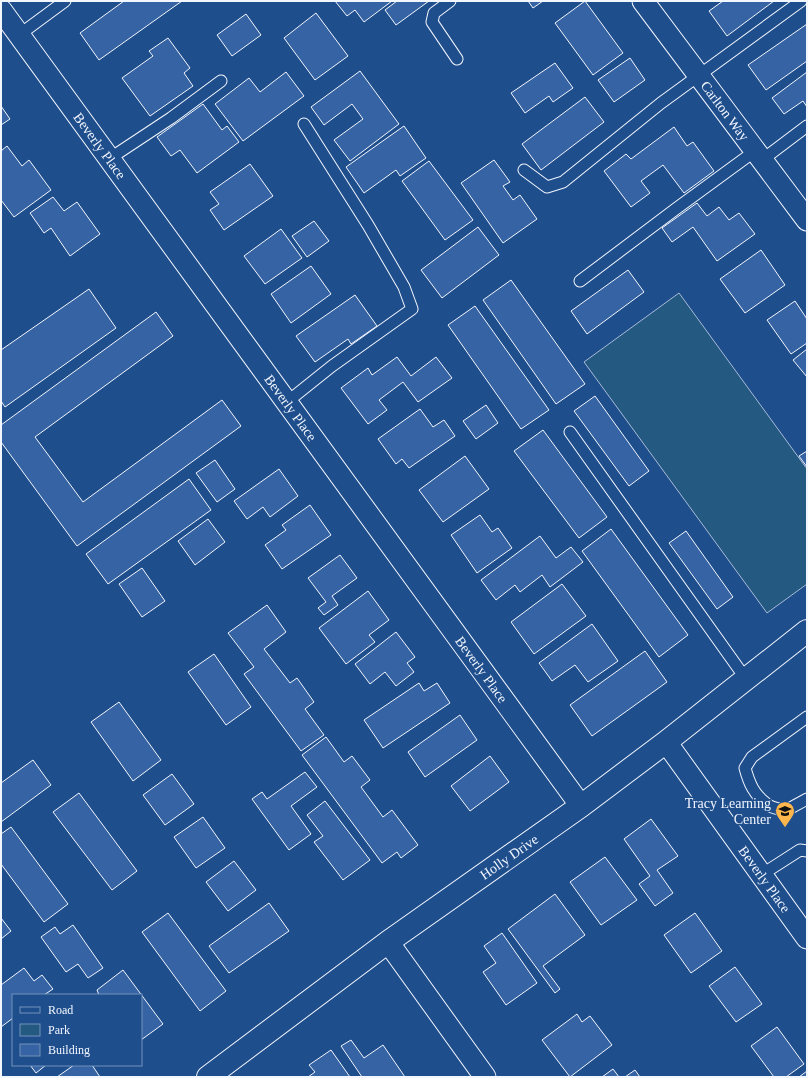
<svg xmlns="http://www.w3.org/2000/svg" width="808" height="1078" font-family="'Times New Roman',serif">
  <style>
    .green { fill: #245a82; stroke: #a8bbd7 }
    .building { fill: #3563a3; stroke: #f2f6ff }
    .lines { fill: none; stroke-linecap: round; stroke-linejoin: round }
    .service-casing { stroke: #f2f6ff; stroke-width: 13 }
    .minor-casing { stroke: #f2f6ff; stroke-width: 23 }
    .tertiary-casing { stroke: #f2f6ff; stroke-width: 24 }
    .service { stroke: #1f4e8c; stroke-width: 11 }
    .minor { stroke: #1f4e8c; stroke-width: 21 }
    .tertiary { stroke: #1f4e8c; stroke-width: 22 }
    .labels { text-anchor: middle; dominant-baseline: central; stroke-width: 3; stroke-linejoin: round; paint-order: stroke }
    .street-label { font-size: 14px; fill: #f2f6ff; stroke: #1f4e8c }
    .poi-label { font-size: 14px; fill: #f2f6ff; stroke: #1f4e8c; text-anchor: end }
  </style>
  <rect width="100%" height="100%" fill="#1f4e8c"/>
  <path class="green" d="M679,293l128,176v115l-40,29 -183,-251z"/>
  <path class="building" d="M124,1h58l-83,59 -19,-27z
    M335,1h57l-28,21 -9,-12 -8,6z
    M397,1h32l-33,24 -11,-15z
    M528,1h15l-10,7z
    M585,1l38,52 -30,22 -38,-52z
    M723,1h51l-47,35 -18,-25z
    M316,13l32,43 -33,24 -31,-42z
    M246,14l15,21 -29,21 -15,-21z
    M807,24v37l-41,29 -18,-25z
    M168,38l22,30 -6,5 9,13 -43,30 -28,-38 31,-22 -4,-5z
    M630,58l15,22 -31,22 -16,-22z
    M555,63l18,25 -20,14 -4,-6 -24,17 -14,-20z
    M360,71l39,53 -49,37 -16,-21 29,-21 -11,-15 -28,21 -13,-18z
    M286,72l18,24 -61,45 -28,-37 34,-26 11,14z
    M807,72v35l-4,-6 -19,13 -12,-16z
    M585,97l19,25 -63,48 -19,-26z
    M203,104l19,26 5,-4 12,16 -42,31 -17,-23 -9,6 -14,-19z
    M1,106l9,13 -9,6z
    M404,126l22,32 -26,18 -4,-6 -32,23 -18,-26z
    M674,127l13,19 6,-4 21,29 -30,22 -21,-28 -22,16 9,12 -19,14 -27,-36 22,-17 5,5z
    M7,146l15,20 7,-6 22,30 -37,27 -13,-17v-49z
    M494,160l16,22 -7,4 10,14 7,-5 17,24 -34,24 -42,-60z
    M429,161l44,59 -28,20 -43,-59z
    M250,164l23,32 -49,34 -14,-20 9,-6 -9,-12z
    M53,197l11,14 13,-9 23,32 -30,22 -19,-28 -7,5 -14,-20z
    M697,203l10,13 12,-9 10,13 10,-7 16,21 -38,27 -24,-34 -21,15 -10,-14z
    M314,221l15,20 -22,16 -15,-21z
    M478,227l21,28 -57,43 -21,-28z
    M281,229l21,29 -37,26 -21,-28z
    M761,250l24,35 -40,28 -25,-34z
    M311,266l20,28 -40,29 -20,-29z
    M628,270l16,22 -57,42 -16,-23z
    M511,280l74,104 -29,20 -73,-104z
    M89,289l27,39 -111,79 -4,-6v-51z
    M355,295l22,31 -26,18 -3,-5 -33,23 -19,-26z
    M795,301l12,18v24l-16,11 -24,-34z
    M475,306l74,104 -28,19 -73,-104z
    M156,312l17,24 -138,101 48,65 139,-102 19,26 -164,120 -76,-104v-17z
    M807,349v28l-14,-17z
    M397,357l14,19 25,-19 16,21 -34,24 -15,-20 -24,18 8,10 -19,14 -27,-36 27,-20 4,7z
    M595,396l54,75 -20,15 -55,-75z
    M486,405l12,18 -22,16 -13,-18z
    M420,409l13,18 11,-7 11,16 -46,32 -7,-9 -6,5 -18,-25z
    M543,430l64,87 -28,21 -65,-87z
    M807,451v16l-8,-11z
    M465,456l24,33 -46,33 -24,-32z
    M215,460l20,29 -18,13 -21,-29z
    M279,469l19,27 -28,21 -7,-10 -16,12 -13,-18z
    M189,479l22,31 -103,74 -22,-30z
    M310,505l21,30 -49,34 -17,-24 21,-15 -4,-5z
    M480,515l12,17 6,-4 14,20 -35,25 -26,-38z
    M208,519l17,23 -30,23 -17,-24z
    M611,529l77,106 -29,22 -77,-106z
    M686,531l47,66 -16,12 -48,-66z
    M540,536l16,22 15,-11 12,15 -33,25 -8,-12 -22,17 -5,-7 -19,15 -15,-20z
    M340,555l17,23 -25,18 6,9 -14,10 -6,-7 8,-6 -18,-24z
    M142,568l23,33 -23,16 -23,-33z
    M562,584l24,32 -52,38 -23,-32z
    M368,591l21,29 -20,15 6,7 -29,22 -27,-36z
    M267,605l19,27 -22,17 26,34 7,-5 17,24 -9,7 19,26 -23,16 -57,-77 10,-7 -26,-34z
    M592,624l26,37 -30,21 -13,-17 -23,16 -13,-18z
    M396,632l19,25 -8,6 7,9 -18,14 -11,-14 -15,12 -15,-20z
    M645,651l22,31 -75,54 -22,-31z
    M214,654l37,53 -25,18 -38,-53z
    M419,683l5,8 13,-8 13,20 -67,45 -19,-28z
    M119,702l42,58 -28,21 -42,-59z
    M460,715l17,25 -52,37 -17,-25z
    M326,737l18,25 8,-6 18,24 -9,7 22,30 9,-7 26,35 -17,13 -4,-6 -15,11 -80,-108z
    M490,756l19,26 -39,29 -19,-25z
    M33,760l18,25 -50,37v-39z
    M305,772l12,15 -26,19 20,28 -22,16 -37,-51 10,-7 5,7z
    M172,774l22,30 -29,21 -22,-30z
    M79,793l58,78 -25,19 -59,-78z
    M325,801l45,59 -27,20 -29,-38 9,-6 -16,-21z
    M203,817l22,31 -29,20 -22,-31z
    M651,819l27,37 -21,14 16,23 -18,13 -16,-22 11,-8 -26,-37z
    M11,827l57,77 -24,18 -43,-58v-30z
    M605,857l32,43 -36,25 -31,-43z
    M234,861l22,29 -28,21 -22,-29z
    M555,894l30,41 -42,31 17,23 -5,4 -47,-64z
    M269,903l20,28 -60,42 -20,-27z
    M168,913l58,78 -26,20 -58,-79z
    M695,913l27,38 -31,22 -27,-38z
    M1,918l10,13 -10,8z
    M73,925l30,43 -15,10 -10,-14 -12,8 -25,-35 14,-10 5,7z
    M502,933l35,50 -31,22 -23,-33 13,-9 -12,-17z
    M735,967l27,37 -26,18 -27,-36z
    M24,968l10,13 8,-6 11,14 -9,6h-31v23l-12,9v-42z
    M123,970l40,54 -22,16v-45h-42l-2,-5z
    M577,1014l5,8 8,-6 22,29 -42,32 -28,-37z
    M777,1027l27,37 -18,13h-12l-23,-31z
    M351,1040l13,18 19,-13 22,32h-43l-21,-31z
    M331,1050l19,27h-42l7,-5 -6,-7z
    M30,1065h16l-10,8z
    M74,1065h18l8,12h-43z
    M613,1069l6,8h-17z
    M635,1070l5,7h-15z
    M807,1071v6h-8z"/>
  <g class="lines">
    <defs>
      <path id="service" d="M450,1l-16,12 -2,9 25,37
        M19,35l46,-34
        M109,159l62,-41 50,-37
        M762,160l45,-34
        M524,170l23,17 16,-5 98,-79 140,-102
        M580,281l97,-73 78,-57
        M287,402l45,-36 80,-57 -8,-22 -36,-62 -64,-101
        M570,432l176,247
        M807,717l-55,40 -7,11c4,15 9,27 23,37 4,3 12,4 17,6l22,-12
        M761,875l39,-25 7,1"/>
      <g id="minor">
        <path id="s1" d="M643,1l164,219"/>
        <path id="s2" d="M1,10l580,796"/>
        <path id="s3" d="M666,742l141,196"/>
        <path d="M388,942l97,135"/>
      </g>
      <g id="tertiary">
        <path id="s4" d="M208,1077l180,-135 193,-136 85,-64 141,-111"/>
      </g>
    </defs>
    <use href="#service" class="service-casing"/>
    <use href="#minor" class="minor-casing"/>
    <use href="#tertiary" class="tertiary-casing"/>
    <use href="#service" class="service"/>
    <use href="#minor" class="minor"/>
    <use href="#tertiary" class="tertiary"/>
  </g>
  <defs>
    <symbol id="school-pin" viewBox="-11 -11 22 30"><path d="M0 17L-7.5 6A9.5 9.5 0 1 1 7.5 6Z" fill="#ffb74d" stroke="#1f4e8c"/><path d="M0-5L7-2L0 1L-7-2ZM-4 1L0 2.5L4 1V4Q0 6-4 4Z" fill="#111"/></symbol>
  </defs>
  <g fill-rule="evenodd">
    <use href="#school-pin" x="774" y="800" width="22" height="30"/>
  </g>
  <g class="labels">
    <g class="street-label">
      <text stroke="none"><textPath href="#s1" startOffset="137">Carlton Way</textPath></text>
      <text stroke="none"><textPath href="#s2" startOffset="168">Beverly Place</textPath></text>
      <text stroke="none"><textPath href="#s2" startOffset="492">Beverly Place</textPath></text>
      <text stroke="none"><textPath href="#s2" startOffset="816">Beverly Place</textPath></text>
      <text stroke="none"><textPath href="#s4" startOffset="373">Holly Drive</textPath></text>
      <text stroke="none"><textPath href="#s3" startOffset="169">Beverly Place</textPath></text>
    </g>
    <g class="poi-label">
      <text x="771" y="803">Tracy Learning<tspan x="771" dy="16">Center</tspan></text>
    </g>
  </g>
  <rect width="808" height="1078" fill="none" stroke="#f2f6ff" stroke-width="4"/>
  <rect x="12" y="994" width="130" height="72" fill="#1f4e8c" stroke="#7391ba"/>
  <rect x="20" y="1007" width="20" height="6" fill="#1f4e8c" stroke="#7391ba"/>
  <text x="48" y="1014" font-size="12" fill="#f2f6ff">Road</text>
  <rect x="20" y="1024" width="20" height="12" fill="#245a82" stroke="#7391ba"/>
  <text x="48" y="1034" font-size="12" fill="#f2f6ff">Park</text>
  <rect x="20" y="1044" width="20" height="12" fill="#3563a3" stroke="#7391ba"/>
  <text x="48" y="1054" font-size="12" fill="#f2f6ff">Building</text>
</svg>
